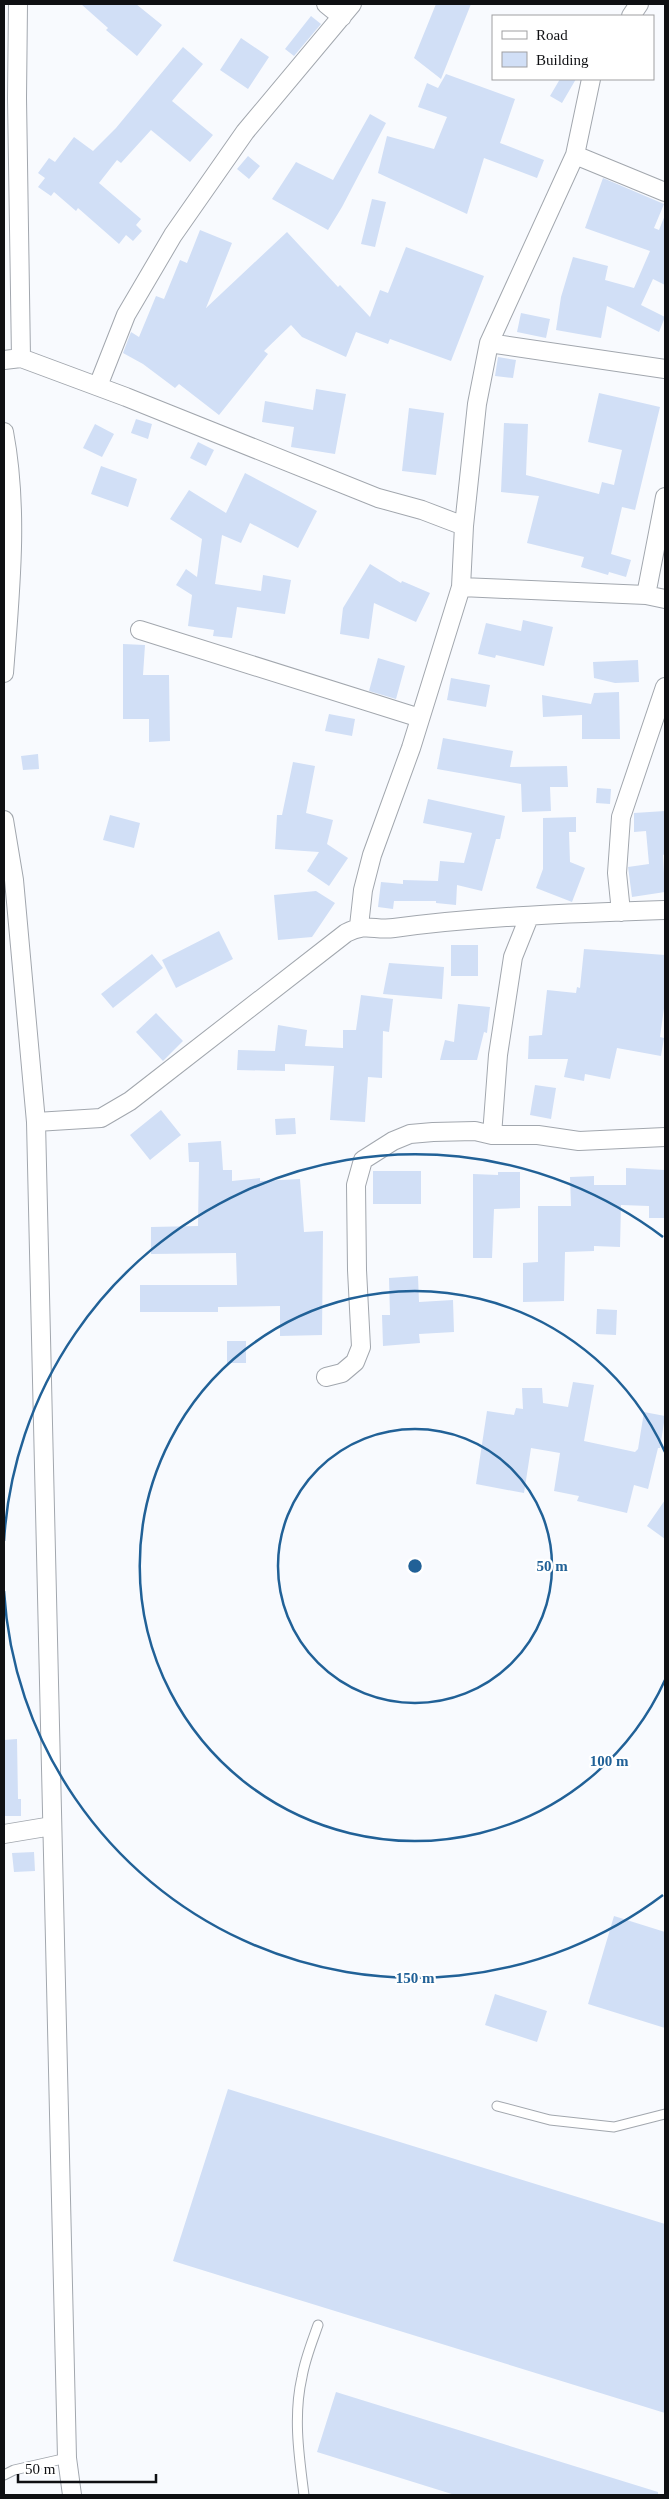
<svg xmlns="http://www.w3.org/2000/svg" width="669" height="2499" font-family="Georgia,serif">
  <style>
    .building { fill: #d1dff6 }
    .lines { fill: none; stroke-linecap: round; stroke-linejoin: round }
    .lane-casing { stroke: #a2a7ae; stroke-width: 11 }
    .street-casing { stroke: #a2a7ae; stroke-width: 20 }
    .lane { stroke: #fff; stroke-width: 9 }
    .street { stroke: #fff; stroke-width: 18 }
    .ring { fill: none; stroke: #216197; stroke-width: 2.5 }
    .centre { fill: #216197; stroke: #fff; stroke-width: 2.5 }
    .ring-label { font-size: 15px; text-anchor: middle; font-weight: bold; fill: #216197; stroke: #fff; stroke-width: 4.5; stroke-linejoin: round; paint-order: stroke }
  </style>
  <rect width="100%" height="100%" fill="#f8fafe"/>
  <path class="building" d="M81,4h55l26,21 -25,31 -31,-26 2,-2z
    M436,4h35l-30,75 -27,-21z
    M311,16l10,8 -27,32 -9,-7z
    M241,38l28,19 -21,32 -28,-19z
    M183,47l20,17 -31,37 41,34 -23,27 -39,-32 -30,33 -4,-3 -18,23 42,36 -5,6 6,6 -9,10 -7,-6 -7,9 -41,-36 -2,3 -22,-19 -3,4 -13,-9 7,-9 -7,-5 11,-15 6,4 19,-25 19,14 23,-23z
    M446,74l69,25 -15,44 44,17 -7,18 -53,-20 -17,56 -89,-41 9,-37 47,13 13,-32 -29,-10 9,-24 11,5z
    M560,79h16l-14,24 -12,-7z
    M370,114l16,9 -44,84 -14,23 -56,-31 24,-37 37,18z
    M248,156l12,10 -11,13 -12,-10z
    M603,178l61,26 -10,24 5,2 6,-15v70l-12,-6 -12,26 24,12 -6,15 -52,-26 -6,32 -45,-8 5,-33 12,-40 35,9 -3,14 29,8 16,-37 -65,-23z
    M372,199l14,3 -11,45 -14,-3z
    M200,230l32,13 -26,65 81,-76 51,55 2,-2 30,32 10,-27 8,3 18,-46 78,29 -33,85 -61,-22 -2,5 -32,-12 -10,25 -44,-20 -11,-12 -27,26 4,3 -49,61 -40,-31 -4,4 -32,-24 -20,-11 8,-21 8,5 17,-41 8,3 16,-39 7,3z
    M521,313l29,6 -4,19 -29,-6z
    M498,357l18,3 -3,18 -18,-2z
    M316,389l30,5 -11,60 -44,-7 3,-20 -32,-5 3,-21 48,9z
    M599,393l61,14 -25,103 -13,-3 -11,47 20,6 -5,17 -17,-5 -1,3 -27,-8 3,-10 -57,-14 12,-47 -38,-4 3,-69 24,1 -2,51 73,19 3,-12 12,3 8,-35 -34,-8z
    M409,408l35,5 -8,62 -34,-4z
    M136,419l16,5 -4,15 -17,-6z
    M95,424l19,10 -12,23 -19,-9z
    M198,442l16,8 -8,16 -16,-8z
    M101,466l36,13 -9,28 -37,-13z
    M245,473l72,38 -19,37 -48,-25 -9,20 -19,-8 -7,49 46,7 2,-16 28,5 -6,34 -48,-7 -5,31 -19,-2 1,-6 -26,-4 4,-31 -16,-10 10,-16 11,8 5,-38 -32,-20 19,-29 37,23z
    M370,564l31,19 1,-2 28,12 -14,29 -42,-19 -5,36 -29,-5 3,-26z
    M523,620l30,7 -9,39 -48,-11 -1,3 -17,-4 8,-31 35,8z
    M123,644l22,1 -2,30h26l1,66 -21,1v-23h-26z
    M378,658l27,8 -9,33 -27,-8z
    M638,660l1,22 -24,1 -21,-5 -1,-16z
    M451,678l39,7 -4,22 -39,-7z
    M619,692l1,47h-38v-24l-39,2 -1,-22 49,9 3,-11z
    M329,714l26,5 -3,17 -27,-5z
    M443,738l70,13 -3,16 57,-1 1,21h-18l1,24 -29,1 -1,-28 -84,-15z
    M38,754l1,15 -16,1 -2,-14z
    M293,762l22,4 -9,47 27,7 -6,24 21,14 -19,28 -22,-15 12,-19 -44,-3 2,-34h5z
    M597,788l14,1 -1,15 -14,-1z
    M428,799l77,17 -5,23h-4l-14,52 -25,-6 -1,20 -20,-2v-2h-42l-1,8 -15,-2 3,-25 22,2v-4l35,1 2,-20 24,2 8,-30 -49,-10z
    M665,811v43l-2,1 2,37 -33,5 -4,-30 21,-3 -3,-33 -12,1v-19z
    M110,815l30,8 -6,25 -31,-8z
    M576,817v15h-7l1,30 15,6 -13,34 -36,-14 7,-19v-51z
    M316,891l19,12 -23,34 -34,3 -4,-45z
    M219,931l14,28 -57,29 -14,-28z
    M451,945h27v31h-27z
    M584,949l81,6v46l-5,36 4,1 -3,18 -44,-8 -7,31 -25,-5 -1,7 -20,-4 4,-18h-40l1,-23 13,-1 5,-45 29,3 1,-6 3,1z
    M152,954l11,14 -50,40 -12,-14z
    M389,963l55,4 -2,32 -59,-5z
    M361,995l32,4 -4,33 -6,-1 -1,47 -14,-1 -3,45 -35,-2 4,-54 -49,-2v7l-48,-1 1,-20 37,1 3,-26 29,5 -2,16 38,2v-18h13z
    M458,1004l32,3 -3,26 -3,-1 -7,28h-37l5,-20 9,2z
    M156,1013l27,28 -20,20 -27,-29z
    M535,1085l21,3 -5,31 -21,-4z
    M161,1110l20,25 -31,25 -20,-25z
    M295,1118l1,16 -20,1 -1,-16z
    M221,1141l2,29h9v11l28,-3v3l40,-2 4,53 19,-1 -1,104 -42,1v-30l-62,1v5h-78v-27h97l-1,-32 -85,1v-27l47,-1 1,-64h-10l-1,-19z
    M626,1168l39,2v48h-16v-12l-28,-1 -1,42 -26,-1v5l-29,1 -1,49 -41,1v-39l15,-1v-56h33l-1,-29 24,-1v9h32z
    M373,1171h48v33h-48z
    M498,1172h22v36l-26,1 -2,49h-19v-84l25,1z
    M418,1276l1,26 34,-2 1,32 -35,2 1,9 -37,3 -1,-31h8l-1,-37z
    M597,1309l20,1 -1,25 -20,-1z
    M227,1341h19v22h-19z
    M573,1382l21,3 -10,56 51,11 3,-3 6,-37 21,4 -5,32h-2l-10,41 -14,-4 -7,28 -50,-12 2,-5 -25,-5 6,-38 -29,-5 -7,45 -48,-9 11,-73 27,4 2,-7 7,1 -1,-21h20l1,15 25,4z
    M665,1500v39l-18,-13z
    M17,1739l1,60h3v17h-17v-76z
    M34,1852l1,19 -21,1 -2,-19z
    M614,1916l51,16v96l-77,-24z
    M495,1994l52,17 -10,31 -52,-17z
    M228,2089l437,135v189l-492,-152z
    M336,2392l322,100v3h-203l-138,-43z"/>
  <g class="lines">
    <defs>
      <path id="lane" d="M497,2106l53,14 64,7 51,-13
        M4,2475l10,-5 53,-12
        M304,2495c-5,-39 -11,-79 -2,-118 3,-18 10,-35 16,-52"/>
      <path id="street" d="M18,4l-1,94 4,260
        M326,4l16,13
        M631,16l8,-12
        M575,155l90,37
        M489,343l176,26
        M4,360l17,-2 105,39 252,101 44,12 42,16
        M98,386l28,-71 47,-80 72,-103 107,-128
        M4,432c15,79 6,162 0,241
        M461,587l185,8 19,4
        M646,595l19,-98
        M140,630l280,88
        M4,820l10,60 22,242 31,1336 5,37
        M621,912l-4,-39 4,-56 44,-130
        M359,926l4,-36 9,-35 39,-107 50,-161 3,-61 13,-122 12,-61 86,-188 16,-76
        M36,1122l65,-4 29,-17 216,-168c21,-11 28,-2 48,-5 90,-12 181,-15 271,-18
        M492,1135l6,-80 15,-98 16,-40
        M326,1377l16,-4 13,-11 6,-15 -4,-77 -1,-85 7,-25 30,-19 17,-7 23,-2 42,-1 17,4h46l41,6 86,-4
        M4,1834l48,-8"/>
    </defs>
    <use href="#lane" class="lane-casing"/>
    <use href="#street" class="street-casing"/>
    <use href="#lane" class="lane"/>
    <use href="#street" class="street"/>
  </g>
  <g class="ring">
    <circle cx="415" cy="1566" r="137"/>
    <path d="M665 1680A275 275 0 1 1 665 1452"/>
    <path d="M663 1895A412 412 0 0 1 4 1591M4 1541A412 412 0 0 1 663 1237"/>
  </g>
  <circle cx="415" cy="1566" r="8" class="centre"/>
  <g class="ring-label">
    <text x="552" y="1571">50 m</text>
    <text x="609" y="1766">100 m</text>
    <text x="415" y="1983">150 m</text>
  </g>
  <rect width="669" height="2499" fill="none" stroke="#0f1013" stroke-width="10"/>
  <rect x="492" y="15" width="162" height="65" fill="#ffffff" stroke="#9f9fa1"/>
  <rect x="502" y="31" width="25" height="8" fill="#ffffff" stroke="#9f9fa1"/>
  <text x="536" y="40" font-size="15" fill="#0f1013">Road</text>
  <rect x="502" y="52" width="25" height="15" fill="#d1dff6" stroke="#9f9fa1"/>
  <text x="536" y="65" font-size="15" fill="#0f1013">Building</text>
  <path d="M18 2474v8h138v-8" fill="none" stroke="#0f1013" stroke-width="2.5"/>
  <text x="25" y="2474" font-size="15" fill="#0f1013" stroke="#ffffff" stroke-width="4" paint-order="stroke">50 m</text>
</svg>
